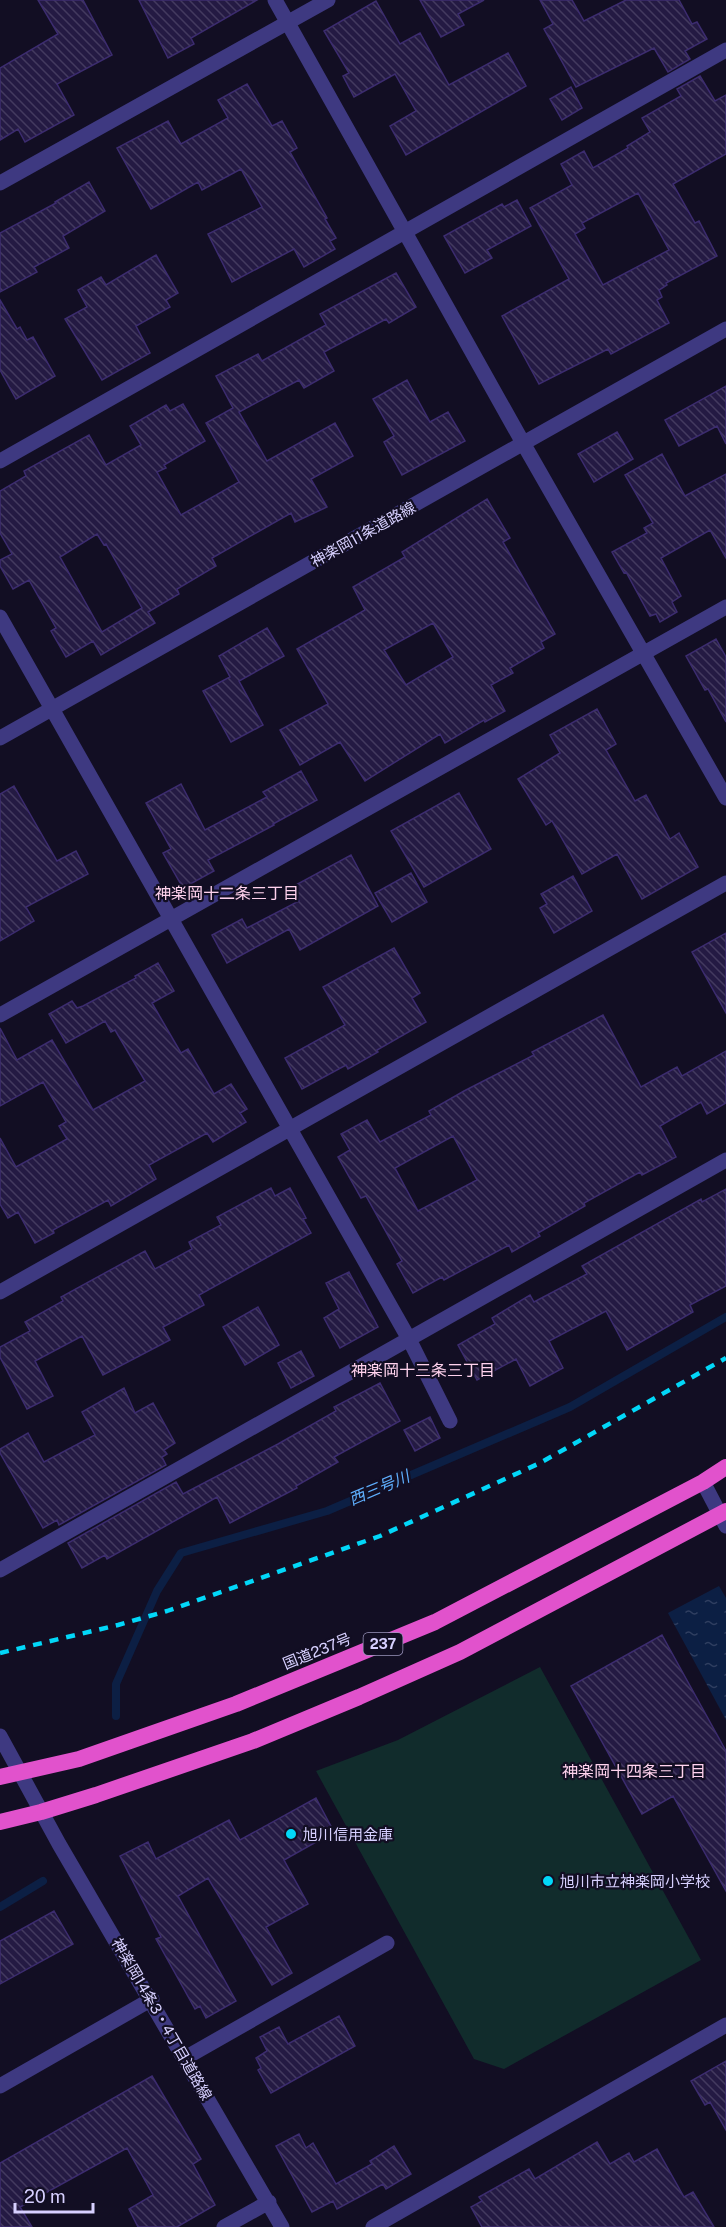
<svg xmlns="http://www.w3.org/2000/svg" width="726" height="2227" font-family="'Public Sans','Noto Sans JP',sans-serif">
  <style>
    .garden { fill: #112c2c }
    .water { fill: url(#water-ripples) }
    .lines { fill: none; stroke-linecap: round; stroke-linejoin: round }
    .stream { stroke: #0c1f44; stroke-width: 8 }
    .building { fill: url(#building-back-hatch); stroke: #3c2c6f; stroke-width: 1.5; fill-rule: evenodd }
    .minor { stroke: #3e3981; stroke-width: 15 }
    .trunk { stroke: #e152cc; stroke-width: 16 }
    .rail { stroke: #02d7f8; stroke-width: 4.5; stroke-dasharray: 9 8; stroke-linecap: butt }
    .poi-dot { fill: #02d7f8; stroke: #120e23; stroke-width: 2 }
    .labels { text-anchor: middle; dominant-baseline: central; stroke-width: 4.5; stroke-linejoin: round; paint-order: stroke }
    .shield { fill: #120e23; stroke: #9c96bd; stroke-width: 1.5 }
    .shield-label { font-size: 14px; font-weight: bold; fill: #d7d0ff }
    .street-label { font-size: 15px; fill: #d7d0ff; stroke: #120e23 }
    .poi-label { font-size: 15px; fill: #d7d0ff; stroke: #120e23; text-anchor: start }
    .neighbourhood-label { font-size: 16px; fill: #ffd2ed; stroke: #120e23 }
    .water-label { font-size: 16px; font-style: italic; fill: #5faffe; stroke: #120e23 }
  </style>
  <defs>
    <pattern id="water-ripples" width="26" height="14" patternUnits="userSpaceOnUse" patternTransform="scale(1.5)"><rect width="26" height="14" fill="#0c1f44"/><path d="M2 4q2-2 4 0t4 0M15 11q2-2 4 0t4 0" fill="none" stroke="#2f3e60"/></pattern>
    <pattern id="building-back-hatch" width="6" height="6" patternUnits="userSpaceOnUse" patternTransform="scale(1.5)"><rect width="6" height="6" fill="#241a43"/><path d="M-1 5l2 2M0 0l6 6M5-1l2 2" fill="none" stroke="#433a5f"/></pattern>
  </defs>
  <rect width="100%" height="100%" fill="#120e23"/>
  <path class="garden" d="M540,1667l161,293 -197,109 -30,-10 -158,-288 82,-31z"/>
  <path class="water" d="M719,1586l7,12v122l-58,-107z"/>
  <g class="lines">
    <path class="stream" d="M116,1716v-32l41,-93 24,-38 146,-42 243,-104 156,-90
      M0,1907l43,-26"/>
  </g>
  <path class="building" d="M38,0h45l29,55 -55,29 17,31 -49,27 -7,-13 -18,11v-72l58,-34z
    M139,0h118l-66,38 3,6 -26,14z
    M420,0h64l-26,14 6,11 -23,12z
    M540,0h32l12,21 42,-21h53l13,24 5,-2 10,17 -22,12 5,8 -22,13 -14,-24 -78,39 -32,-58 9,-5z
    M376,1l24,43 20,-11 29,52 59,-32 18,33 -120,69 -16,-29 26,-15 -21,-37 -41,23 -11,-21 6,-3 -25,-42z
    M700,76l15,25 11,-6v59l-53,30 22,39 4,-2 18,35 -51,27 1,2 -8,5 3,7 -5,3 12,23 -58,31 -3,-5 -69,35 -37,-68 67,-37 -39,-71 42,-23 -11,-21 23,-13 9,17 35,-20 -1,-2 23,-14 -8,-14 39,-22 -4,-7zM638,193l31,57 -66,35 -28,-51 10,-6 -3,-5z
    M247,84l25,42 10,-5 15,27 -7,4 37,66 -2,1 11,19 -6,3 5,8 -31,18 -10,-18 -62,33 -24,-48 54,-27 -21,-38 -39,21 -4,-8 -47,27 -34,-61 51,-27 13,23 47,-26 -10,-18z
    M571,87l11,21 -20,12 -12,-21z
    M89,182l16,29 -42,25 6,12 -35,19 3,5 -37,20v-59l56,-30 -1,-1z
    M517,200l14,26 -44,24 5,8 -27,15 -21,-37 58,-32 2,3z
    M156,255l22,38 -12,7 4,7 -34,19 14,27 -48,27 -37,-61 22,-12 -9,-17 23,-13 5,8z
    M396,273l20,34 -27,16 -3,-4 -62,33 10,19 -30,17 -5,-8 -60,32 28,49 68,-38 18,33 -42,23 16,28 -32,15 -4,-9 -79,45 4,8 -39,23 2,5 -31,18 7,11 -54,32 -8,-14 -27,16 -15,-26 5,-3 -27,-48 -16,9 -13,-23v-6l12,-6 -12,-21v-42l26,-15 -2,-5 65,-36 17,30 35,-20 -11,-19 36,-21 4,6 13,-7 22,37 -41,24 2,3 -9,4 24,43 58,-33 -33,-59 27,-15 -17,-32 42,-22 4,7 64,-36 -6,-11zM97,534l7,11 2,-1 36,64 -40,24 -42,-75z
    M0,300l17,29 3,-2 7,13 6,-3 22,39 -39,23 -16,-29z
    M407,380l23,42 18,-10 17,29 -63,34 -18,-33 10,-6 -21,-37z
    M726,386v58l-9,-18 -38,20 -14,-26z
    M617,432l16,27 -39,23 -16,-28z
    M662,454l23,42 41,-22v84l-16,-28 -49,28 20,38 -9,6 5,10 -17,10 -4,-8 -6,2 -24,-44 -2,1 -12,-21 35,-19 -3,-5 9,-5 -28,-48z
    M487,499l23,39 -7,4 52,92 -14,8 3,6 -34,20 3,5 -22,12 14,26 -20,11 -1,-2 -39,23 -5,-9 -75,47 -25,-39 -40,23 -20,-35 48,-26 -31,-55 68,-39 -12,-23 52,-30 -3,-5zM433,623l20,34 -47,28 -22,-35z
    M267,628l17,28 -45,25 24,44 -32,17 -28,-51 27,-14 -11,-21z
    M716,639l10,18v65l-18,-33 -3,1 -19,-34z
    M597,709l19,35 -10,6 29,51 11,-6 24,44 9,-6 19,34 -56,32 -25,-45 -35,20 -30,-53 -6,4 -28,-46 42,-26 -10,-18z
    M301,771l16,29 -44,24 1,1 -66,35 6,11 -31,17 -20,-35 8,-4 -25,-46 35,-19 24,46 62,-33 -4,-5z
    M14,786l43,75 19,-10 12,23 -62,33 8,14 -34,20v-147z
    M459,793l32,56 -67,38 -33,-56z
    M351,855l27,51 -78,44 -11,-21 -62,34 -15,-28 30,-16 5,9 52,-27 -7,-14z
    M411,873l16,29 -35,20 -17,-29z
    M573,876l19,35 -38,22 -14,-25 7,-4 -6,-10z
    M726,933v80l-34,-61z
    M394,948l26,45 -8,5 14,24 -49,28 1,2 -30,17 -2,-4 -44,24 -17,-31 60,-33 -22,-38z
    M158,963l16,28 -22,12 29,50 7,-4 26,45 17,-10 16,25 -7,4 6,9 -33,20 -6,-9 -58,32 7,14 -45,27 -3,-6 -55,30 1,3 -19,10 -17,-31 -10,6 -8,-14v-66l16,29 51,-28 -8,-13 7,-4 -23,-40 -43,24v-78l17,32 35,-20 41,70 52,-29 -30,-51 -4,2 -6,-11 -39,22 -17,-29 23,-13 5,7 6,-2 53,-28 -1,-2z
    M603,1015l38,72 36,-20 5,9 44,-25v52l-19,11 -6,-12 -41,24 16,31 -34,18 -2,-3 -56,31 1,3 -47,27 2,3 -28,16 -3,-7 -65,35 -2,-3 -29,16 -16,-29 5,-3 -36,-65 -5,2 -23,-41 12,-7 -9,-16 26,-14 13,22 51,-27 -2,-4 35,-20 70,-36 -2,-3zM453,1136l24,44 -59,31 -23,-43z
    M271,1188l4,8 15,-8 16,30 -3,1 8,14 -112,62 5,10 -41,22 7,13 -67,35 -21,-39 -47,25 18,35 -26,13 -27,-52v-10l30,-16 -5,-9 38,-21 -2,-4 84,-46 10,18 37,-20 -3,-7 32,-17 -4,-8z
    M726,1189v97l-36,19 3,7 -66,38 -21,-39 -57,30 14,27 -33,18 -14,-27 -39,21 -19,-35 37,-21 -3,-6 38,-23 4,7 53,-28 -5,-8 119,-67 1,3z
    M349,1272l29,55 -38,21 -16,-30 15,-9 -13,-26z
    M258,1307l21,38 -34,20 -22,-38z
    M301,1351l13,25 -23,12 -13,-25z
    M380,1383l20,38 -66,36 4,5 -42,24 1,2 -67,35 -13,-26 -110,62 -2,-4 -23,13 -14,-25 108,-61 7,12 95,-50 58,-33 -2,-4z
    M124,1388l11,25 18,-10 22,40 -11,7 3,4 -5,3 4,8 -107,60 -2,-5 -14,8 -43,-75v-4l28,-16 16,29 51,-27 -13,-23z
    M430,1417l10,21 -25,13 -11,-21z
    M662,1635l64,116v140l-53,-95 -31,18 -71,-128z
    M316,1798l18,34 -50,28 24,44 -42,23 26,46 -20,12 -64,-107 -30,18 58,105 -30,17 -6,-12 -5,3 -39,-70 5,-2 -41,-81 28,-14 8,17 73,-39 11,20z
    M54,1911l19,33 -73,40v-43z
    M339,2016l16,30 -84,47 -13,-23 3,-2 -5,-10 11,-7 -7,-14 19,-10 9,17z
    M726,2061v69l-16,-28 -5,3 -14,-24z
    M152,2076l49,83 -8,5 22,41 -38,22h-39l-9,-18 24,-14 -26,-47 -107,59 12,20h-32v-64z
    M299,2134l7,14 7,-5 23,41 36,-20 -2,-3 24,-15 17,28 -25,15 -3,-5 -46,25 -4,-8 -21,11 -36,-66z
    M597,2142l13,22 19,-11 5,9 23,-13 27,48 9,-5 21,35h-232l-11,-20 11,-6 -3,-4 50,-28 6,10z"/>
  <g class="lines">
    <path class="minor" d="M275,0l248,443 203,355
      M0,183l328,-183
      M0,461l726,-411
      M0,617l409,722 41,82
      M0,738l726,-409
      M0,1015l726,-408
      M0,1292l726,-409
      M703,1482l23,44
      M0,1570l726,-410
      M0,1736l59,108 223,383
      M185,2058l202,-115
      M0,2086l152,-87
      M224,2227l45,-25
      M373,2227l353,-202"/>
    <path class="trunk" d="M0,1777l79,-18 157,-55 102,-42 97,-40 268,-140 23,-15
      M0,1822l41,-10 55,-17 157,-54 106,-44 101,-45 266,-141"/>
    <path class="rail" d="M0,1653l118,-28 49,-14 213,-75 160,-73 186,-105"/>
  </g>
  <g class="poi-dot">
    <circle cx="291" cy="1834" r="6"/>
    <circle cx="548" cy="1881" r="6"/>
  </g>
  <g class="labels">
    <rect class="shield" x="363.5" y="1633" width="39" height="22" rx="4.5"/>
    <g class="shield-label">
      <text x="383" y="1644">237</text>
    </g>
    <g class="street-label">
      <text transform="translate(363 534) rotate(-29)">神楽岡11条道路線</text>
      <text transform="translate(317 1651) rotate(-22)">国道237号</text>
      <text transform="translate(162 2019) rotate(60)">神楽岡14条3・4丁目道路線</text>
    </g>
    <g class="poi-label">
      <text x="303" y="1834">旭川信用金庫</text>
      <text x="560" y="1881">旭川市立神楽岡小学校</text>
    </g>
    <g class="neighbourhood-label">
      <text x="227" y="893">神楽岡十二条三丁目</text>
      <text x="423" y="1370">神楽岡十三条三丁目</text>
      <text x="634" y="1771">神楽岡十四条三丁目</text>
    </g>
    <g class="water-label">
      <text transform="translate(379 1488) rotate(-23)">西三号川</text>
    </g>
  </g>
  <path d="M15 2203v9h78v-9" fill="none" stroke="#d7d0ff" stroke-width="3"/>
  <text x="24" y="2203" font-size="18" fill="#d7d0ff" stroke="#120e23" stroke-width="4.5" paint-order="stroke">20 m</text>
</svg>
